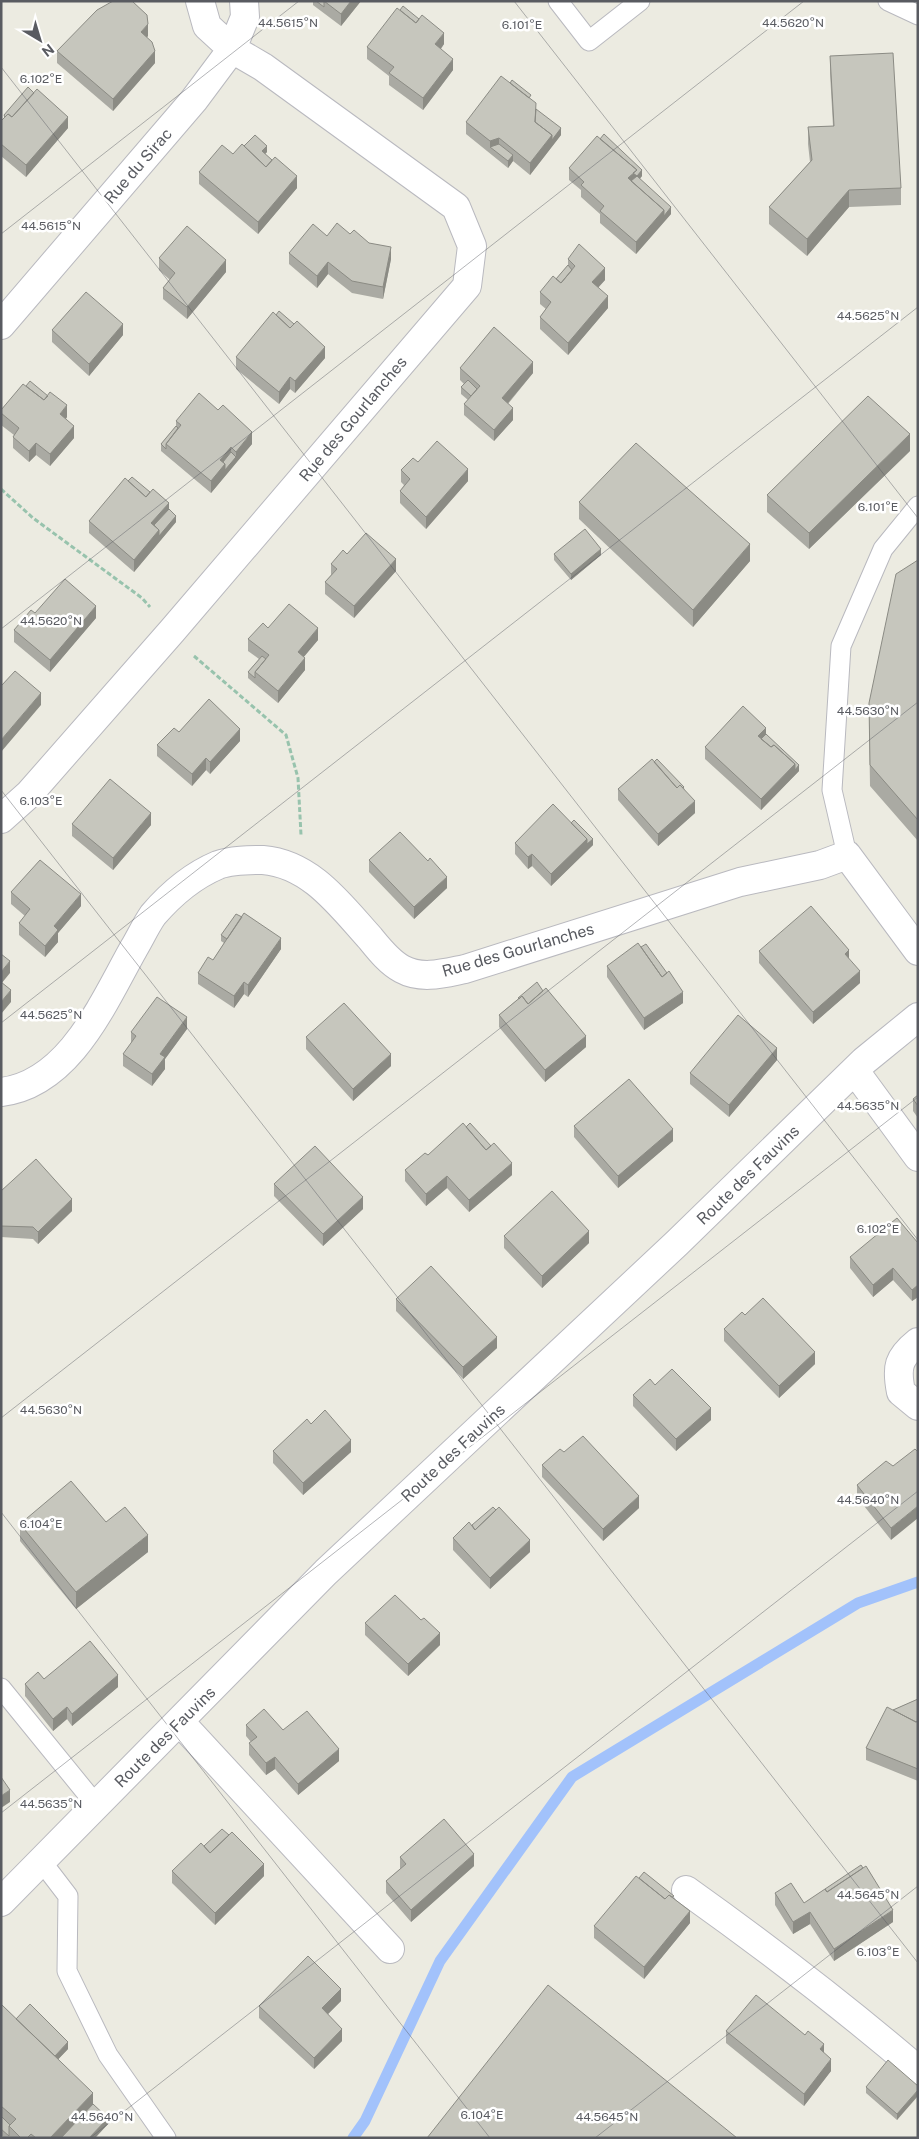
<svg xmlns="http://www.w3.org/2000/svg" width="919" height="2139" font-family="'Public Sans',sans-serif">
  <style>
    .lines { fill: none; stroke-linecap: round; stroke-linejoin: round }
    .stream { stroke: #a2c2fb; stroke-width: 11 }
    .lane-casing { stroke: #b9b9bf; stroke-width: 21 }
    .street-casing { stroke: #b9b9bf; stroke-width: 30 }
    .path { stroke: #98c3ad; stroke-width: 3; stroke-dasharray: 5 2.5; stroke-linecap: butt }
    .lane { stroke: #fff; stroke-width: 19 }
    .street { stroke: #fff; stroke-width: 28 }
    .wall { fill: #aaaaa3 }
    .shaded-wall { fill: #8b8b84 }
    .building { fill: #c6c6bd; stroke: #8b8b84 }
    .ticks { fill: none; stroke: #595b61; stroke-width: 1; stroke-opacity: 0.45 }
    .labels { text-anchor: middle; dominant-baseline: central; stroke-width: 5; stroke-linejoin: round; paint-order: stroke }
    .street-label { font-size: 16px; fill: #595b61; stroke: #fff }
    .ticks-label { font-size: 12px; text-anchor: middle; fill: #595b61; stroke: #fff; stroke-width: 5; stroke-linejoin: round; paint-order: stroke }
  </style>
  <rect width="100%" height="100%" fill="#ecebe1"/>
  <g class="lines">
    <path class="stream" d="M353,2138l12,-17 75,-160 132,-184 286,-174 60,-21"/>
    <defs>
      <path id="lane" d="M558,1l31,40 51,-40
        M888,1l30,14
        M847,855l-15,-65 9,-144 42,-97 35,-43
        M1,1688l96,118
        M42,1862l26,34 -1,75 41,84 58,83"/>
      <path id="street" d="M1,325l193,-225 38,-51 13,-32 -1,-16
        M1,819l28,-25 143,-163 295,-345 5,-40 -16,-39 -193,-140 -31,-18 -25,-23 -7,-25
        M855,1071l63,86
        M1,1092c69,-8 103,-91 133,-144 6,-10 12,-23 19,-33 18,-21 39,-39 65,-50 13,-5 32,-5 45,-5 48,4 77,45 107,78 9,11 19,24 32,31 20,11 43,4 63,0l275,-87 80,-17 27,-10 71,96
        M918,1342c-20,16 -22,25 -17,50l17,14
        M180,1722l210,227
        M686,1890c80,57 157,116 232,180
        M1,1902l325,-330 351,-329 187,-182 54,-44"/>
    </defs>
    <use href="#lane" class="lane-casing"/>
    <use href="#street" class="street-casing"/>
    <path class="path" d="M1,489l32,29 109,80 8,9
      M194,656l92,79 12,43 3,57"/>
    <use href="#lane" class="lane"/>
    <use href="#street" class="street"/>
  </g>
  <path class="wall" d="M313,1h48l-20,25 -28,-21z
    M148,36l-1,1 8,26 -42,48 -56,-48v-12z
    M444,44l-3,5 12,21 -30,40 -34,-25v-9l-22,-17v-12z
    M830,56l71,132v17l-52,2 -42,49 -38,-32v-17l41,-45 -2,-18v-17l25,-1 -3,-53z
    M531,99l5,10 25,26 -31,40 -17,-14 -5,7 -42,-34v-12z
    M4,115l64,13 -42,49 -25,-21v-35l3,-2z
    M244,146l23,6 -2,2 32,34 -39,46 -59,-50v-12l34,-18z
    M569,168l73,8 -2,3 31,35 -35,40 -36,-31v-9l-19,-17v-7l-12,-10z
    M350,234l19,9 22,16 -8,40 -31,-6 -24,-19 -11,14 -28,-24v-11l38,-17z
    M159,258l67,14 -39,47 -24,-20v-11l7,-8 -11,-10z
    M568,259l37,21 -7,8 10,20 -40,47 -28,-26v-12l6,-8 -6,-5v-12l16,-13 12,-14z
    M52,330l71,5 -34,41 -37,-34z
    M236,357l89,1 -30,35 -5,-4 -11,15 -43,-35z
    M460,368l73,5 -25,31 5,16 -19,21 -30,-26v-11l4,-4 -7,-6v-7l3,-3 -4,-4z
    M1,410l66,7 -1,2 8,19 -24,28 -14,-11 -7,7 -16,-14v-11l1,-2 -13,-10z
    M176,421l76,23 -41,49 -50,-42v-7l15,-18z
    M910,451l-101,98 -42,-37v-17z
    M418,462l50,19 -42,48 -26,-26v-12l4,-6 -3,-3v-12z
    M128,481l41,28 7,13 -42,50 -45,-39v-12z
    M579,502l171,59 -57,66 -114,-108z
    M347,554l49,17 -42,47 -29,-24v-12l6,-7v-11z
    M554,554l47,1 -30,25 -17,-20z
    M918,560v281l-48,-55 -1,-62v-21z
    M35,613l61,5 -46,54 -36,-30v-12z
    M268,628l50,12 -15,17 2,13 -27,33 -30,-25v-6l11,-13 -11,-8v-12z
    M179,732l61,9 -30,33 -4,-4 -14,16 -35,-30v-11z
    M766,734l33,37 -38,39 -56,-51v-12z
    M654,762l30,26 11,25 -37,33 -40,-46v-11z
    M72,824l79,1 -38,45 -41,-34z
    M515,843l78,2 -42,41 -19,-20 -4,3 -13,-15z
    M369,860l59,1 19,27 -33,31 -45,-47z
    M11,892l70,14 -23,27v9l-13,15 -26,-22v-12l6,-7 -14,-12z
    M221,935l60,14 -33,48 -4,-3 -10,14 -36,-24v-11l15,-13 11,-17 -3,-2z
    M759,951l101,32 -47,41 -54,-61z
    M607,966l76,37 -39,27 -37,-53z
    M518,998l68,49 -41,35 -46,-55v-12l19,-16z
    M187,1029l-22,30v10l-13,17 -29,-20v-12l8,-10v-12z
    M306,1037l85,29 -38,35 -47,-52z
    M777,1060l-48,57 -39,-33v-11z
    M918,1095v23l-5,-7v-12z
    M574,1126l99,15 -55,47 -44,-51z
    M428,1155l84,20 -43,37 -22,-24 -21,18 -21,-25v-11z
    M274,1184l89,25 -40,37 -49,-50z
    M1,1191l71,20 -34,33 -5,-5 -32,-2z
    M504,1236l85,7 -47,45 -38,-40z
    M918,1243v54l-6,4 -19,-21 -20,17 -23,-29v-11z
    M396,1299l101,49 -34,31 -67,-68z
    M745,1315l70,49 -36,34 -55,-57v-12z
    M633,1395l78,25 -35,31 -43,-45z
    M311,1424l40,28 -48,43 -30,-32v-12z
    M564,1452l75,56 -36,33 -61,-64v-12z
    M893,1466l-2,74 -34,-43v-12z
    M106,1522l42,30 -72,57 -56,-68v-17z
    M472,1525l58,27 -40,37 -37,-39v-12z
    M365,1623l75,22 -32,31 -43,-41z
    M44,1679l74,8 -46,39 -5,-7 -14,12 -28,-35v-12z
    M918,1699v82l-52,-21v-12l27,-38z
    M246,1725l37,5 56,31 -41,34 -23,-26 -9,6 -17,-20v-12l2,-1 -5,-6z
    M204,1846l60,30 -49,49 -43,-42v-12z
    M400,1857l74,9 -63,56 -25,-29v-12l14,-12z
    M639,1878l35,20 16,25 -46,56 -50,-41v-12z
    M775,1893l29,10 89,19 -59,39 -24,-37 -17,10 -18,-29z
    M341,2001l-13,13 14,27 -28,28 -55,-51v-12z
    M1,2004l15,15 52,30 -10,10 35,45 15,20 -13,14h-91l-3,-3z
    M726,2031l98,22 7,18 -27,35 -78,-63z
    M918,2086l-21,34 -31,-27v-6z"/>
  <path class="shaded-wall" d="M351,1h10l-20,25v-12z
    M148,24v12l-7,8v-12z
    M444,33v11l-9,12v-12z
    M155,51v12l-42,48v-12z
    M453,59v11l-30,40v-12z
    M68,117v11l-42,49v-12z
    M561,128v7l-31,40v-12l22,-28z
    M499,138v12l-9,-3v-6z
    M267,146v6l-5,5v-6z
    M513,155v6l-5,7v-7z
    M637,170h5v6l-10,11 -4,-9z
    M297,176v12l-39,46v-12z
    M849,190v17l-42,49v-17z
    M671,207v7l-35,40v-12l28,-32z
    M391,247v12l-8,40v-12z
    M226,260v12l-39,47v-12z
    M328,262v12l-11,14v-12z
    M605,268v12l-13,14v-12z
    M608,296v12l-40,47v-12z
    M123,324v11l-34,41v-12z
    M325,347v11l-30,35v-12z
    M533,362v11l-31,37v-12z
    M290,377v12l-11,15v-12z
    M67,405v12l-7,9v-12z
    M513,408v12l-19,21v-11z
    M74,426v12l-24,28v-12z
    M252,432v12l-16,19v-11z
    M910,434v17l-101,98v-16z
    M36,443v12l-7,7v-11z
    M231,447v11l5,-1v6l-25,30v-12l9,-21z
    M468,469v12l-42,48v-12z
    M169,503v12l-18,13v-5z
    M176,516v6l-42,50v-12l25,-30z
    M750,544v17l-57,66v-17z
    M601,549v6l-30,25v-6z
    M396,559v12l-42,47v-12z
    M96,606v12l-46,54v-12z
    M318,628v12l-20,24v-12z
    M305,658v12l-27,33v-12z
    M41,693v12l-40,47v-12z
    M766,728v12l-4,4 -4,-8z
    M240,729v12l-30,33v-12z
    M206,758v12l-14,16v-12z
    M795,764l4,1v6l-38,39v-11z
    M695,801v12l-37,33v-12z
    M151,813v12l-38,45v-12z
    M587,839h6v6l-42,41v-12z
    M532,854v12l-4,3v-12z
    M447,877v11l-33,31v-12z
    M81,894v12l-23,27v9l-13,15v-11l9,-20z
    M281,938v11l-33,48v-12z
    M849,950v12l-4,-8z
    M10,961v12l-9,11v-12z
    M860,971v12l-47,41v-12z
    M244,982v12l-10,14v-12z
    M11,990v12l-10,12v-12z
    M683,992v11l-39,27v-12z
    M187,1017v12l-22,30v10l-13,17v-12l8,-20z
    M586,1036v11l-41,35v-12z
    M777,1048v12l-48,57v-12z
    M391,1054v12l-38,35v-12z
    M673,1129v12l-55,47v-12z
    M512,1163v12l-43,37v-12z
    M447,1176v12l-21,18v-12z
    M363,1197v12l-40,37v-12z
    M72,1199v12l-34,33v-12z
    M589,1231v12l-47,45v-12z
    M893,1268v12l-20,17v-12z
    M918,1285v12l-6,4v-11z
    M497,1337v11l-34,31v-12z
    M815,1352v12l-36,34v-12z
    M711,1408v12l-35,31v-12z
    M351,1440v12l-48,43v-12z
    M639,1496v12l-36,33v-12z
    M918,1506v12l-27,22v-12z
    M148,1535v17l-72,57v-17z
    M530,1540v12l-40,37v-11z
    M440,1633v12l-32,31v-12z
    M118,1675v12l-46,39v-12z
    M67,1707v12l-14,12v-12z
    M339,1749v12l-41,34v-11z
    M275,1757v12l-9,6v-12z
    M10,1790v12l-9,6v-12z
    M474,1854v12l-63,56v-12z
    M264,1864v12l-49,49v-12z
    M893,1910v12l-59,39v-12z
    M690,1911v12l-46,56v-12z
    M810,1912v12l-17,10v-12z
    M341,1989v12l-19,19v-12z
    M342,2029v12l-28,28v-11z
    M68,2042v7l-18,19v-6z
    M824,2044v12l-4,-7z
    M831,2059v12l-27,35v-12z
    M918,2090v6l-21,24v-6z
    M93,2093v17l-26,28h-17z
    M108,2118v6l-13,14h-6z"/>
  <path class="building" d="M113,1h19l15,14 1,9 -7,8 11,10 3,9 -42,48 -56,-48 40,-41z
    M316,1h8v6z
    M324,1h27l-10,13z
    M403,6l16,13 -3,4 -16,-13z
    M397,8l19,15 6,-8 22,18 -9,11 18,15 -30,39 -34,-25 5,-6 -27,-20z
    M893,53l8,135 -52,2 -42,49 -38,-32 43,-47 -4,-33 26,-1 -4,-70z
    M501,76l35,27 -1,19 17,13 -22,28 -31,-25 -9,3 -24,-19z
    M512,80l19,15 -2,3 -19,-15z
    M28,87l6,6 -22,24 -4,-3 -3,3 -1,-2z
    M37,89l31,28 -42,48 -25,-21v-23l7,-7 4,3z
    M536,109l25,19 -9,12v-5l-17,-13z
    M604,134l38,36 -5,6 34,31 -7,9v-6l-33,-29 6,-5 -4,-3 4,-3 -37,-31z
    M255,135l12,11 -5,5 10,9 -6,7 -22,-21z
    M597,136l40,34 -9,8 36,32 -28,32 -36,-31 4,-5 -23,-21 3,-3 -15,-14z
    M242,144l24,23 9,-10 22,19 -39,46 -59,-50 23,-27 11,9z
    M499,144l14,11 -5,6 -18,-14z
    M337,223l13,11 4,-4 15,13 22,4 -8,40 -31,-6 -24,-19 -11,14 -28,-23 24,-29 14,12z
    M187,226l39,34 -39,47 -24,-19 12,-15 -16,-15z
    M579,244l26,24 -13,14 16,14 -40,47 -28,-26 11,-15 -11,-10 13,-16 8,7 14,-17 -7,-7z
    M568,265l4,5 -11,13 -5,-4z
    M86,292l37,32 -34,40 -37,-34z
    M279,311l15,13 -4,4 -14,-13z
    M273,312l17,16 7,-7 28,26 -30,34 -5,-4 -11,15 -43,-35z
    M494,327l39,35 -31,36 11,10 -19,22 -30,-26 16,-18 -20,-18z
    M468,380l9,9 -6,7 -10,-9z
    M30,381l18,15 -4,4 -18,-14z
    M23,384l21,16 6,-8 17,13 -7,9 14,12 -24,28 -14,-11 -7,8 -16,-14 6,-9 -18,-15v-3z
    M199,393l19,17 5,-5 29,27 -16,20 -5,-5 -11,13 5,4 -14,17 -45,-37 15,-19 -5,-4z
    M868,396l42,38 -101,99 -42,-38z
    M176,426l2,2 -12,16v5l-5,-5z
    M437,441l31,28 -42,48 -26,-26 10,-12 -9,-9 12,-12 5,4z
    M636,443l114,101 -57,66 -114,-108z
    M231,452l5,5 -11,13v-6l-2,-2z
    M132,477l18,15 -4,5 -18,-16z
    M125,478l21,19 7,-8 16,14 -18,20 8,7 -25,30 -45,-39z
    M169,509l7,7 -17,20v-6l-5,-5z
    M585,529l16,20 -30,25 -17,-20z
    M366,533l30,26 -42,47 -29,-24 12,-13 -6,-5 12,-14 4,4z
    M918,560v260l-48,-55 -1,-62 27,-129z
    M65,579l31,27 -46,54 -36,-30 17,-20 4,3z
    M289,604l29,24 -20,24 7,6 -27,33 -23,-19 14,-17 -21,-16 15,-16 5,5z
    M262,656l4,3 -11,13v6l-7,-6z
    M15,671l26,22 -40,47v-56l1,1z
    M209,699l31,30 -30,33 -4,-4 -14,16 -35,-29 17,-17 5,4z
    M743,706l23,22 -8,8 13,11 3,-2 21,19 -34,35 -56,-52z
    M766,734l33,31 -4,5v-6l-21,-19 -3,2 -10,-8z
    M652,759l25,29 3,-3 15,16 -37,33 -40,-45z
    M657,759l27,28 -1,1 -3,-3 -3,3 -23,-26z
    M110,779l41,34 -38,45 -41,-34z
    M553,804l34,35 -36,35 -19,-20 -4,3 -13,-14z
    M574,820l19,19 -6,5v-5l-16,-16z
    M400,832l28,29 2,-3 17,19 -33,30 -45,-47z
    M40,860l41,34 -27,32 4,4 -13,16 -26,-23 11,-14 -19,-17z
    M811,906l38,44 -4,4 15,17 -47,41 -54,-61z
    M244,913l37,25 -33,47 -4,-3 -10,14 -36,-23 10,-16 5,3z
    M236,914l6,3 -15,22 -6,-4z
    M638,943l24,34 7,-6 14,21 -39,26 -37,-52z
    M646,944l21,29 -5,4 -21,-30z
    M1,954l9,7 -9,11z
    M1,982l10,8 -10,12z
    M537,982l6,9 -15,13 -6,-8 -3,3 -1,-1z
    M546,988l40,48 -41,34 -46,-55 23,-19 6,8z
    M157,997l30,20 -27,37 5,3 -13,17 -29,-20 13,-18 -5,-4z
    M344,1003l47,51 -38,35 -47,-52z
    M738,1015l39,33 -48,57 -39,-32z
    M629,1079l44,50 -55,47 -44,-50z
    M918,1095v11l-5,-7z
    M463,1123l23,27 8,-7 18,20 -43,37 -22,-24 -21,18 -21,-24 20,-17 3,2z
    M470,1123l21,23 -5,4 -20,-23z
    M315,1146l48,51 -40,37 -49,-50z
    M36,1159l36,40 -34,33 -5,-5 -32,-1v-35z
    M552,1191l37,40 -47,45 -38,-40z
    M897,1218l21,25v42l-6,5 -19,-22 -20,17 -23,-28z
    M431,1266l66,71 -34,30 -67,-68z
    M763,1298l52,54 -36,34 -55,-57 18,-17 3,3z
    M672,1369l39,39 -35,31 -43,-44 17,-16 5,6z
    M325,1410l26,30 -48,43 -30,-32 34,-32 4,5z
    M583,1436l56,60 -36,33 -61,-64 18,-16 4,3z
    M915,1449l3,3v54l-27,22 -34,-43 29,-24 7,5z
    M71,1481l35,41 19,-15 23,28 -72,57 -56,-68z
    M493,1507l3,3 -21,20 -3,-5z
    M499,1507l31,33 -40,38 -37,-40 16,-16 6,8z
    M395,1595l26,25 3,-2 16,15 -32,31 -43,-41z
    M90,1641l28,34 -46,39 -5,-7 -14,12 -28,-35 13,-12 6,7z
    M918,1699v22l-2,1 -23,-12z
    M887,1707l29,15 2,-1v48l-52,-21z
    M264,1709l19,21 24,-19 32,38 -41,35 -23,-27 -9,6 -17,-20 8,-6 -11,-12z
    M1,1777l9,13 -9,6z
    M444,1819l30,35 -63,56 -25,-29 20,-17 -6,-7z
    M222,1829l7,6 -19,18 -6,-7z
    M232,1832l32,32 -49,49 -43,-42 29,-28 9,10z
    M861,1865l2,3 -36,24 -2,-3z
    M866,1866l27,44 -59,39 -24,-37 -17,10 -18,-29 16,-10 13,20 21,-14 2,3z
    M644,1872l30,24 -2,1 -3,-2 -4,4 -26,-21z
    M636,1876l29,23 4,-4 21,16 -46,56 -50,-41z
    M308,1956l33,33 -19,19 20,21 -28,29 -55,-52z
    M548,1985l189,153h-310z
    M756,1995l49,40 3,-4 16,13 -4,5 11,10 -27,35 -78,-63z
    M1,2004l92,89 -43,45h-14l-5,-4 -4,4h-6l-12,-12 7,-7 -15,-13z
    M30,2004l38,38 -13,14 -39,-37z
    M888,2060l30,26v4l-21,24 -31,-27z
    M93,2104l15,14 -19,20h-28z
    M1,2116l9,9 -1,1v10l-8,-7z"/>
  <path class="ticks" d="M514,1l404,517M1,67l917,1173M1,234l298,-233M1,629l803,-628M1,790l917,1173M1,1023l917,-716M1,1418l917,-716M1,1512l489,626M1,1813l917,-716M90,2138l828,-647M595,2138l323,-252"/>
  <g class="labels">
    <g class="street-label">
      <text transform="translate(138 166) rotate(-49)">Rue du Sirac</text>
      <text transform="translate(353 419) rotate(-50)">Rue des Gourlanches</text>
      <text transform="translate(518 950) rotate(-16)">Rue des Gourlanches</text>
      <text transform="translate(748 1175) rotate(-44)">Route des Fauvins</text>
      <text transform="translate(453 1453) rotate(-43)">Route des Fauvins</text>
      <text transform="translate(165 1737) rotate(-45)">Route des Fauvins</text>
    </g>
  </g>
  <g class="ticks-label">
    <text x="288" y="27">44.5615°N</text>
    <text x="793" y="27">44.5620°N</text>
    <text x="522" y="29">6.101°E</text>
    <text x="41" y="83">6.102°E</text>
    <text x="51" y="230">44.5615°N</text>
    <text x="868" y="320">44.5625°N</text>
    <text x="878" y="511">6.101°E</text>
    <text x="51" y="625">44.5620°N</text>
    <text x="868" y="715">44.5630°N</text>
    <text x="41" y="805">6.103°E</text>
    <text x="51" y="1019">44.5625°N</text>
    <text x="868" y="1110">44.5635°N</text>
    <text x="878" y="1233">6.102°E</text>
    <text x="51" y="1414">44.5630°N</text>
    <text x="868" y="1504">44.5640°N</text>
    <text x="41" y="1528">6.104°E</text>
    <text x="51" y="1808">44.5635°N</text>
    <text x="868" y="1899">44.5645°N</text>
    <text x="878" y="1956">6.103°E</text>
    <text x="482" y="2119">6.104°E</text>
    <text x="102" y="2121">44.5640°N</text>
    <text x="607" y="2121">44.5645°N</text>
  </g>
  <rect width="919" height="2139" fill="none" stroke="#595b61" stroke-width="5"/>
  <g transform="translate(40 40) rotate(142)" stroke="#ffffff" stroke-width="4" paint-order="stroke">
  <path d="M0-4L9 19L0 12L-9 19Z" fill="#595b61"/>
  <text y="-8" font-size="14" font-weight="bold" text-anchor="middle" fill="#595b61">N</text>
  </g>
</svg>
